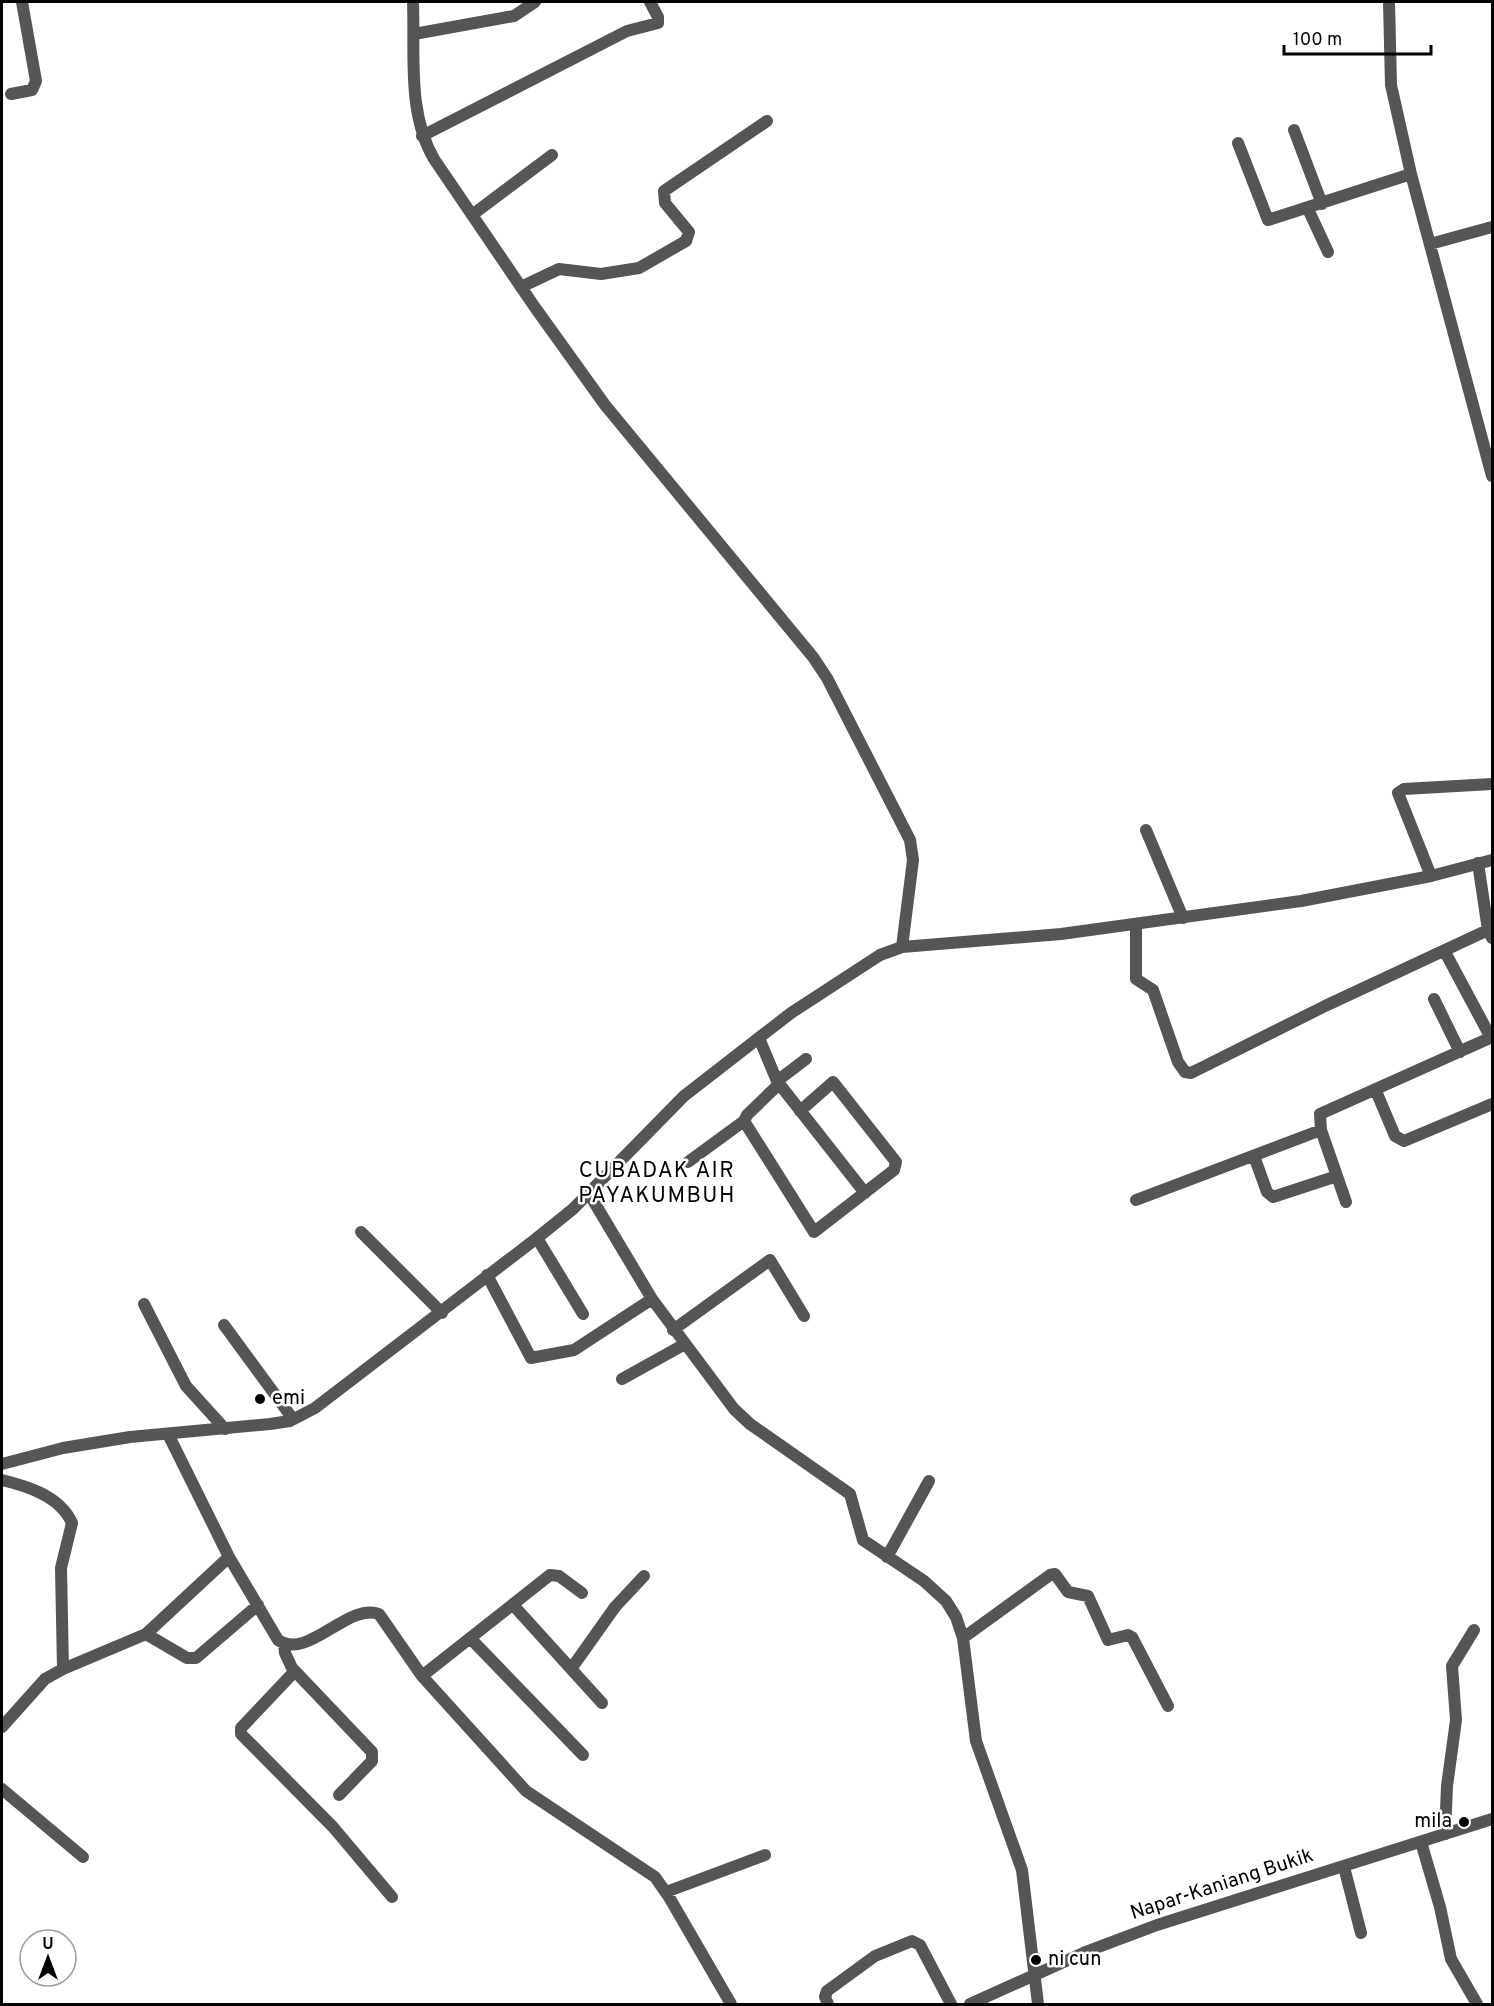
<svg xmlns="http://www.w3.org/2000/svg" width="1494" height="2006" font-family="Overpass,sans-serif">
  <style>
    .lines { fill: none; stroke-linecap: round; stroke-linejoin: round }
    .minor { stroke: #555; stroke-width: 12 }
    .tertiary { stroke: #555; stroke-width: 12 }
    .poi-dot { fill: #000; stroke: #fff; stroke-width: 2 }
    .labels { text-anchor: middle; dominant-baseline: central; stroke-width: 5; stroke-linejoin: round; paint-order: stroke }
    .poi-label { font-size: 20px; fill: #000; stroke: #fff; text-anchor: start }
    .street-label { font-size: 20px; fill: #000; stroke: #fff }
    .quarter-label { font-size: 22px; letter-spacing: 1.5px; fill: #000; stroke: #fff }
  </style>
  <rect width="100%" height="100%" fill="#fff"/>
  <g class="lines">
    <path class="minor" d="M1389,2l2,83 20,89 81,302
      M414,34l100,-18 21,-14
      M11,94l21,-4 4,-9 -14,-79
      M1294,130l28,74
      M422,136l205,-105 31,-8v-6l-8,-15
      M1238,143l30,77 143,-46
      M1308,209l20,43
      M472,215l80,-60
      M1430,244l62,-17
      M521,287l38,-18 42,5 38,-6 47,-27 3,-9 -24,-29 -1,-12 103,-70
      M1146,830l37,88
      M1478,863l10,67 4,8
      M1431,876l-33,-83 6,-4 88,-5
      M1136,924v55l17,11 25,72 7,10 6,1 134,-67 163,-76
      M1445,952l46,86
      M1434,999l26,53
      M759,1038l18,43 88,112
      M777,1081l29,-22
      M779,1084l-32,31 -3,6 70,111 80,-62 2,-8 -63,-80 -33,29
      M1376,1091l19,45 9,5 88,-37
      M1254,1156l13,36 6,5 64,-21
      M688,1162l56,-41
      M588,1192l64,107 82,110 16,15 100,70 13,46 61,41 22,20 10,16 7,21 13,103 46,129 16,134
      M1136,1200l185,-70
      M1346,1202l-25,-72 -1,-16 172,-77
      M361,1232l81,81
      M537,1238l46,76
      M487,1275l44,83 43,-8 78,-51
      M144,1304l42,82 39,43
      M224,1325l69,94
      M673,1330l97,-70 34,56
      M622,1379l63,-35
      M168,1434l61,123 49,83c30,21 70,-38 101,-26l43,62 104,115 129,86 14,20 62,107
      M2,1480c25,6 58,16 70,43l-11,45 2,101
      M887,1557l42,-76
      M514,1606l88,97
      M146,1634l41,24h9l62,-53
      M470,1638l113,117
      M963,1638l87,-63 5,-1 13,18 20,4 20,44 20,-5 4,2 36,69
      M284,1644l1,9 7,15 80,84v9l-33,34
      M571,1669l44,-62 29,-31
      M295,1671l-54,57v6l92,93 59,70
      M422,1676l128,-101 9,1 23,17
      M2,1727l43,-48 18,-10 83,-35 83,-77
      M2,1789l81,68
      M1445,1834l2,-48 9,-66 -4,-54 22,-36
      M1421,1842l19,65 11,52 26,45
      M1344,1867l17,66
      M666,1892l99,-37
      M828,2004l-3,-7 2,-6 48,-35 37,-15 8,4 31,59"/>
    <path class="tertiary" d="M413,2c2,52 -6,111 21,157l100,147 71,99 208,252 14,21 83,162 3,20 -11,87
      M2,1464l61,-16 67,-11 140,-13 20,-3 25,-13 222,-170 36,-29 111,-113 107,-83 89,-58 22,-8 159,-13 240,-33 130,-25 61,-16
      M970,2004l118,-53 69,-26 335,-106"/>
  </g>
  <g class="poi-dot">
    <circle cx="260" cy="1399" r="6"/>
    <circle cx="1464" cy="1822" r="6"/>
    <circle cx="1036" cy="1960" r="6"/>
  </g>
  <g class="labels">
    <g class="poi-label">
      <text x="272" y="1399">emi</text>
      <text x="1452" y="1822" text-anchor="end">mila</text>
      <text x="1048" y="1960">ni cun</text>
    </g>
    <g class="street-label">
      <text transform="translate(1222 1885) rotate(-18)">Napar-Kaniang Bukik</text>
    </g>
    <g class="quarter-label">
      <text x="657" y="1171">CUBADAK AIR<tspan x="657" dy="25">PAYAKUMBUH</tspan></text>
    </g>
  </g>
  <rect width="1494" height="2006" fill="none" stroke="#000000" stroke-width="6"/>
  <g transform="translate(48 1958)"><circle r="28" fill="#ffffff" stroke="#999999" stroke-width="1.5"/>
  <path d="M0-4.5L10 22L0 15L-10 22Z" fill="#000000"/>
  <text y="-9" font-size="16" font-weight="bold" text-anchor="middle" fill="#000000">U</text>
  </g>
  <path d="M1284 45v9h147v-9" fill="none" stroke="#000000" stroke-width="3"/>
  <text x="1293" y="45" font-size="18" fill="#000000" stroke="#ffffff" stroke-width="4.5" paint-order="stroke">100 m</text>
</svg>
